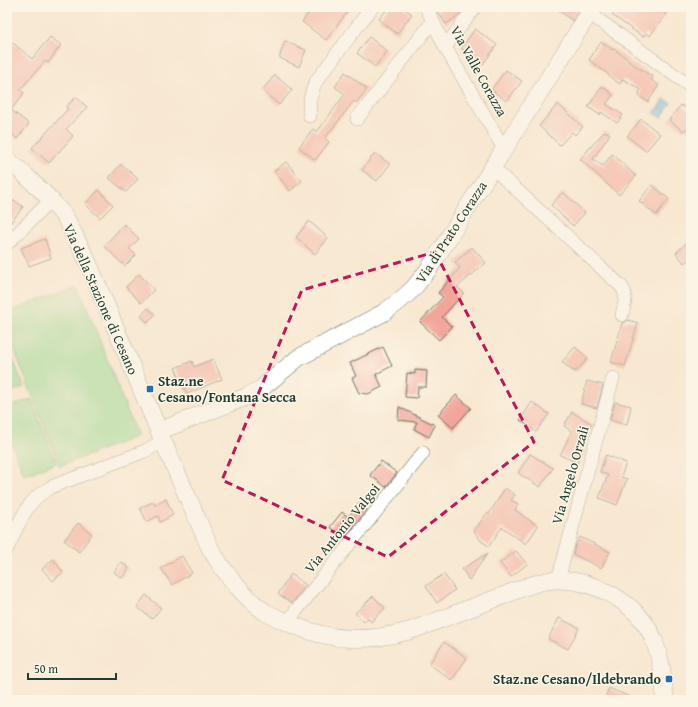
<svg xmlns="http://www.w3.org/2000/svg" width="698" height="707" font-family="'Gentium Book Plus',serif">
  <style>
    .green { fill: #95da94; stroke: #5a8c64 }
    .water { fill: #67b6e1; stroke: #437a8a }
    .building { fill: #f3a59b }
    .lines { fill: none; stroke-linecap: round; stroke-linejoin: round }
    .minor-casing { stroke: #6b796b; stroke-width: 14 }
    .tertiary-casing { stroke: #6b796b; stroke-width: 18 }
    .minor { stroke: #fff; stroke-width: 13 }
    .tertiary { stroke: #fff; stroke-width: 17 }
    .marked { fill: none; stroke: #c2185b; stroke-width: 3; stroke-dasharray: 8 5; stroke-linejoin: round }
    .poi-dot { fill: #1f6fb2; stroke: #fcf5e5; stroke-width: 1.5 }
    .labels { text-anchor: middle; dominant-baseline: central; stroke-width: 3; stroke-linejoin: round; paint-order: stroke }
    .street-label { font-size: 14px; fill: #1f3d34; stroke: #fcf5e5 }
    .poi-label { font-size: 14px; font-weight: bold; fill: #1f3d34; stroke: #fcf5e5; text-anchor: start }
  </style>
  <rect width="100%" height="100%" fill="#fcf5e5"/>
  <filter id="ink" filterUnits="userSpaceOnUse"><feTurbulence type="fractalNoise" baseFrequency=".025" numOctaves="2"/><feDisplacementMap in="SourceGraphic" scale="8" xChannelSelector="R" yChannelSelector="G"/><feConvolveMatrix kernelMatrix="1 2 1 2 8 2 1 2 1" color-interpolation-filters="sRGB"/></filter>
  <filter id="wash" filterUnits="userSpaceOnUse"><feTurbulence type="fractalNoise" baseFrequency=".012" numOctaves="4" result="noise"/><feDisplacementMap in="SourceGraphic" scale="16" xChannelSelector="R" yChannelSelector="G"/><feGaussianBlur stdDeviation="0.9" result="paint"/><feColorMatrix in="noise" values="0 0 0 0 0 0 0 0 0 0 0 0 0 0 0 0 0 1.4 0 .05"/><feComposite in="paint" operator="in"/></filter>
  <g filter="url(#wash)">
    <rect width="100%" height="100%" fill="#f8e8d1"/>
    <path class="green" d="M78,285l59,151 -77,30 -53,-135v-18z
      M11,353l13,34 -17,6v-38z
      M31,399l25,64 -32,12 -17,-43v-24z"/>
    <path class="water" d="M664,99l7,4 -10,15 -7,-5z"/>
    <g id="blocks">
      <path class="building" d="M313,7h38l-25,33 -24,-18z
        M389,7h14l9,7 -15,20 -18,-15z
        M442,7h23l-6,8 -13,9 -9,-13z
        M554,7h27l-8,14z
        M618,7h39l9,7 -16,22 -4,-3 -3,4 -31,-22z
        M475,29l22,16 -14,19 -22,-16z
        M50,37l11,8 -13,18 -3,-2 -25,29 4,3 -13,17 18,14 -12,15 -10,-9v-92l25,21z
        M369,37l18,14 -12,16 -18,-14z
        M285,41l21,9 -7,17 -19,-9v-3z
        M601,42l12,8 1,-1 15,11 -1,1 25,16 -2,3 8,5 -11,17 -9,-6v-4l2,-2 -18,-11 -3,5 -11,-8v-1l-20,-15z
        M506,70l16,11 -15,20 -16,-11z
        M345,72l22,17 -11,14 -2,-2 -29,37 4,4 -14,18 -16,-13 14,-18 4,3 28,-38 -10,-7z
        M275,75l17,15 -13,15 -17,-15z
        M602,86l11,9 -7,9 17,11 -6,8 -16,-11 -1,3 -12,-8z
        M76,97l11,10 -21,22 7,7 -24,27 -17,-15 36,-39 -2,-2z
        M558,104l25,23 -8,8 -3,-3 -12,13 -21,-19z
        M681,105l10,7v21l-5,-4 -3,2 -14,-11z
        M641,119l19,15 -14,17 -19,-15z
        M605,131l5,3 -17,25 10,7 9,-12 24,22 -17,19 -39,-36z
        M375,153l15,11 -13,17 -15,-11z
        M286,162l16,19 -12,10 -16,-20z
        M121,164l17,15 -12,13 -17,-14z
        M652,185l17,14 -13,16 -17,-14z
        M99,190l14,15 -13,13 -15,-14z
        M563,192l22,21 -12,13 -22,-21z
        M7,199l5,4 2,-3 9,7 -16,20z
        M309,221l19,17 -13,16 -19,-17z
        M124,224l15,15 -10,10 7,6 -11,11 -21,-20z
        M45,239l6,19 -22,8 -8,-18z
        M691,239v18l-7,6 -8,-10z
        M472,247l14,16 -29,24 7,6 -22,24 10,10 -13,13 -19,-18 23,-25 -5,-4 22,-25 -5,-6z
        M139,274l15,16 -13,13 -15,-16z
        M148,308l7,6 -7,9 -7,-7z
        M628,320l10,3 -13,43 -14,-4 11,-39 3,-1z
        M383,347l9,19 -16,8 6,13 -14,7 -9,-1 -7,-15 4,-2 -6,-13z
        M575,347l13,11 -11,13h-4l-11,-9z
        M213,359l9,20 -35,15 -12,-26 17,-7 2,6z
        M415,370l12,1 -1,16h-8l-1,11 -12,-1 2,-24 8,1z
        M587,381l16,4 -6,23 -16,-4z
        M456,395l15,13 -18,20 -15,-13z
        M532,402l17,12 -13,18 -16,-12z
        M615,402l16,4 -4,19 -17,-5z
        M399,407l36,18 -6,12 -15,-8 3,-7 -19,-2z
        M572,412l20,12 -13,22 5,2 -7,15 -17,-8 12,-24 -8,-5z
        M530,454l23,14 -13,19 -22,-14z
        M606,455l20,8 -5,14 6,2 -10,26 -18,-7 9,-23 -8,-3z
        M381,461l16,12 -11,14 -16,-12z
        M505,488l10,7 -4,5 7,4 -3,6 23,16 -12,18 -24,-17 -13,19 -8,-5 -7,-10 13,-18 2,1z
        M166,499l7,16 -13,7 -2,-6 -11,6 -7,-14 13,-6 2,3z
        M359,503l8,7 -23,29 -14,-12 12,-15 6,5z
        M78,523l14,11 -13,18 -15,-12z
        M580,537l30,15 -9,16 -28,-14 3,-10z
        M516,551l11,13 -16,13 -11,-14z
        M488,553l-19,27 -7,-11z
        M182,556l10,17 -20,12 -11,-17z
        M53,559l10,13 -10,9 -11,-12z
        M121,562l8,6 -7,10 -8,-6z
        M291,574l15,11 -14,18 -14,-9z
        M444,574l11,16 -18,13 -11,-17z
        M146,595l15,13 -9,11 -15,-12z
        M373,596l12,12 -14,14 -3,-4 -4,4 -9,-9z
        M559,618l20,10 -11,21 -20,-10z
        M444,642l23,16 -15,22 -23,-16z
        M609,688l28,12h-33z"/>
    </g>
  </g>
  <g filter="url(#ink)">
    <use href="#blocks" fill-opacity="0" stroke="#6b796b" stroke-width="1"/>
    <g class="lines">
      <defs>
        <path id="minor" d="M426,7l19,40 59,102
          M589,13l102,74
          M445,47l30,-40
          M310,116c-2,-13 1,-25 7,-36l55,-73
          M357,119l76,-98
          M493,168l129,119c6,9 2,18 0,28
          M7,244l44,-44
          M7,549c8,-17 17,-41 31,-53 4,-3 9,-6 13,-9l94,-36 18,-10
          M558,580l55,-202
          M287,622l136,-169"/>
        <path id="tertiary" d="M7,159l15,13 29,28 14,17 6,11 16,32 76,181 47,107c14,24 32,48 55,64 9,5 19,9 28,13 40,17 74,17 116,6 29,-10 59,-22 88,-33 16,-6 32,-14 49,-17 42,-6 92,20 108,59 7,19 10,40 11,60
          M159,431l89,-35 14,-8 36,-30 85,-45 14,-10 16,-14 15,-19 13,-20 152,-243"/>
      </defs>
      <use href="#minor" class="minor-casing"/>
      <use href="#tertiary" class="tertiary-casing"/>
      <use href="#minor" class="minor"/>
      <use href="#tertiary" class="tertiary"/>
    </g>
  </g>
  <path d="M0 0H698V707H0ZM435,252l99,190 -146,115 -166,-77 80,-190z" fill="#f8e8d1" fill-opacity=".55" fill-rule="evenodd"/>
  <path class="marked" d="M435,252l99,190 -146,115 -166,-77 80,-190z"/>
  <g class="poi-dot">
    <rect x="146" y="385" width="8" height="8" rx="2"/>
    <rect x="665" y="675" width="8" height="8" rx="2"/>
  </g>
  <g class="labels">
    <g class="street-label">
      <text transform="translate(479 71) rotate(61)">Via Valle Corazza</text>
      <text transform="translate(451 232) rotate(-57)">Via di Prato Corazza</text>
      <text transform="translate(101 299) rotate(66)">Via della Stazione di Cesano</text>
      <text transform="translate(570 475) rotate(-74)">Via Angelo Orzali</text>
      <text transform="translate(342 528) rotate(-51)">Via Antonio Valgoi</text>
    </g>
    <g class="poi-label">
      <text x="158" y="381">Staz.ne<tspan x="158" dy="16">Cesano/Fontana Secca</tspan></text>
      <text x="661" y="679" text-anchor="end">Staz.ne Cesano/Ildebrando</text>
    </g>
  </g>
  <rect width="698" height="707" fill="none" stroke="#fcf5e5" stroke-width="24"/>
  <path d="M28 673v6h88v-6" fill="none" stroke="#1f3d34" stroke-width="2"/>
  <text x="34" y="673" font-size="12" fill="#1f3d34" stroke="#fcf5e5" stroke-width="3" paint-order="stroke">50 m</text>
</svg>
